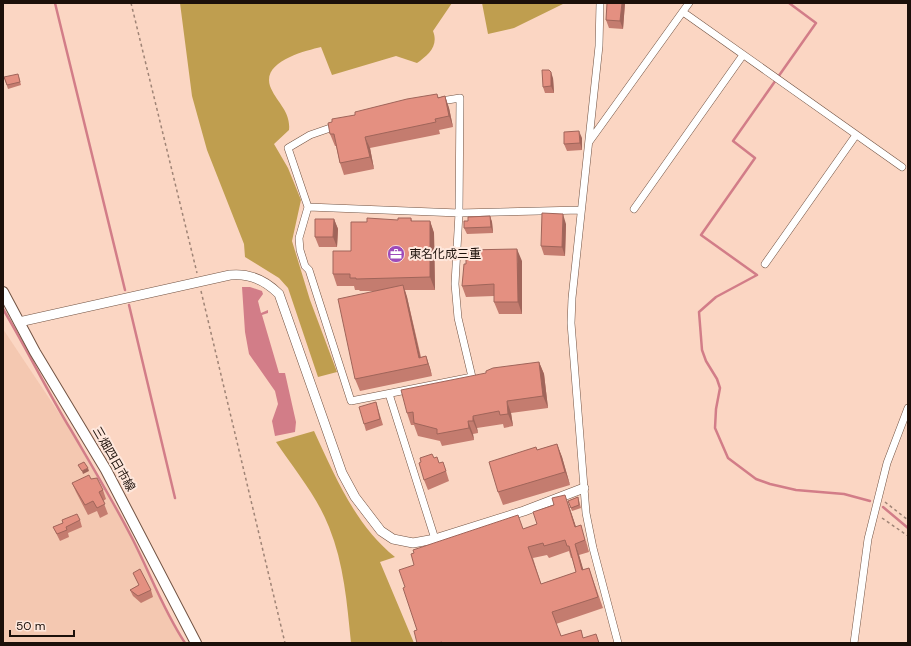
<svg xmlns="http://www.w3.org/2000/svg" width="911" height="646" font-family="'DM Sans','Noto Sans JP',sans-serif">
  <style>
    .built { fill: #f4c8b1 }
    .forest { fill: #bf9e4f }
    .water { fill: #d27d88 }
    .lines { fill: none; stroke-linecap: round; stroke-linejoin: round }
    .stream { stroke: #d27d88; stroke-width: 2.5 }
    .minor-casing { stroke: #725343; stroke-width: 8 }
    .tertiary-casing { stroke: #725343; stroke-width: 10 }
    .secondary-casing { stroke: #725343; stroke-width: 12 }
    .path { stroke: #9f8476; stroke-width: 1.5; stroke-dasharray: 3 3; stroke-linecap: butt }
    .minor { stroke: #fff; stroke-width: 7 }
    .tertiary { stroke: #fff; stroke-width: 9 }
    .secondary { stroke: #fff; stroke-width: 10 }
    .wall { fill: #c47c6f; fill-rule: evenodd }
    .shaded-wall { fill: #a0655a }
    .building { fill: #e49081; stroke: #a0655a; fill-rule: evenodd }
    .labels { text-anchor: middle; dominant-baseline: central; stroke-width: 4; stroke-linejoin: round; paint-order: stroke }
    .poi-label { font-size: 12px; fill: #1c100a; stroke: #fee7dc; text-anchor: start }
    .street-label { font-size: 12px; fill: #1c100a; stroke: #fee7dc }
  </style>
  <rect width="100%" height="100%" fill="#fbd6c3"/>
  <path class="built" d="M3,329l64,96 65,113 51,105h-180z"/>
  <path class="forest" d="M180,3h272l-19,28c6,15 -5,24 -16,32l-21,-7 -64,19 -11,-28c-16,4 -59,14 -51,39 6,16 21,25 19,44l-15,14 14,24 13,32 -9,41 18,59 27,72 -19,5 -30,-89 -9,-10 -34,-21 -1,-13 -37,-94 -15,-54z
    M482,3h83l-51,25 -26,6z
    M314,431c21,45 41,94 81,126l-15,5 34,81h-63c-4,-40 -7,-79 -22,-116 -12,-31 -35,-58 -53,-85z"/>
  <path class="water" d="M242,287h8l12,4 1,3 -5,7 3,12 7,-3v3l-6,2 17,58h6l11,49 -1,10 -20,4 -3,-15 6,-17 -3,-13 -26,-37 -4,-22z"/>
  <g class="lines">
    <path class="stream" d="M55,3l70,287
      M789,3l27,20 -83,118 22,17 -54,77 56,40 -41,22 -17,15 3,38 4,11 11,18 3,9 -4,21 -1,19 13,30 28,21 14,5 26,6 48,4 26,7
      M129,305l46,193
      M3,309c24,40 44,82 68,121 21,36 42,71 61,108 18,35 31,72 53,105
      M883,507l25,21"/>
    <defs>
      <path id="minor" d="M600,3l-1,43 -27,252 -1,25 15,190 7,35 25,95
        M683,12l219,155
        M460,98l-1,115 -4,71 3,34 14,59 -121,24 -42,-131 -4,-4 -5,-16 -1,-12 9,-31 -20,-59 22,-13 78,-27 22,-2z
        M589,142l100,-139
        M308,207l151,6 122,-3
        M634,209l109,-154
        M765,264l91,-129
        M389,394l46,145
        M854,643l14,-104 19,-76 21,-55"/>
      <path id="tertiary" d="M19,322l211,-47c19,-2 35,5 49,19l63,179 13,24 26,34 12,8 20,4 22,-4 89,-28 60,-23"/>
      <path id="secondary" d="M3,292l32,60 71,118 90,173"/>
    </defs>
    <use href="#minor" class="minor-casing"/>
    <use href="#tertiary" class="tertiary-casing"/>
    <use href="#secondary" class="secondary-casing"/>
    <path class="path" d="M131,3l66,270
      M201,291l84,352
      M885,502l23,18
      M882,518l26,18"/>
    <use href="#minor" class="minor"/>
    <use href="#tertiary" class="tertiary"/>
    <use href="#secondary" class="secondary"/>
  </g>
  <path class="wall" d="M625,3l-2,26 -14,-1 -3,-8z
    M4,77h15l2,8 -13,4z
    M553,78l1,15h-9l-2,-6z
    M445,96l4,12 4,19 -14,3 1,4 -70,14 4,21 -30,6 -4,-12 -4,-17h-1l-5,-12 2,-12z
    M582,138v12l-15,1 -3,-7z
    M490,216l2,6 1,11 -26,1 -3,-6z
    M411,218l1,3h18l4,12 1,57h-30l2,7 14,60 5,-1 4,12 2,8 -72,15 -5,-12 20,-88h-15l-1,-1h-4l-1,-4h-17l-4,-12 18,-23 47,-31z
    M334,219l4,10 -1,18h-18l-4,-10z
    M566,224l-1,32 -21,-1 -3,-9z
    M522,261v53h-23l-5,-12v-6l-28,1 -4,-11z
    M539,362l5,12 4,34 -37,5 2,13 -9,2 -1,-4 -26,4 1,5 -5,1 1,6 -32,6 -2,-5 -22,-5 -4,-11h-3l-4,-12z
    M376,402l7,23 -17,6 -2,-7z
    M557,444l5,13 8,28 -67,20 -5,-13 39,-42z
    M434,458l5,5 7,8 3,10 -21,9 -4,-10z
    M91,479l12,11 3,9 -3,2 5,13 -8,4 -3,-7 -9,4 -12,-23 -4,-9z
    M578,497l3,11 -9,3 -4,-10z
    M569,506l7,21 10,14 3,11 -10,3 4,15 6,-2 14,40 -47,16 5,12 20,-6 2,8 16,5h-182v-13l106,-101 14,-5zM569,551l2,7h1l4,14 -35,12 -8,-26 14,-3 2,3z
    M80,520l2,7 -14,6 1,4 -9,4 -7,-14 10,-4z
    M133,573l18,17 2,7 -12,6 -8,-7 -3,-6 9,-5z"/>
  <path class="shaded-wall" d="M622,3h3l-2,26 -3,-8z
    M551,72l2,6 1,15 -3,-7z
    M445,96l4,12 4,19 -4,-11z
    M579,131l3,7v12l-2,-7z
    M365,137l5,11 4,21 -4,-12z
    M563,214l3,10 -1,32 -3,-9z
    M490,216l2,6 1,11 -2,-6z
    M334,219l4,10 -1,18 -4,-10z
    M430,221l4,12 1,57 -5,-13z
    M517,249l5,12v53l-4,-12z
    M403,285l4,12 15,68 -3,-7z
    M426,356l4,12 2,8 -4,-12z
    M539,362l5,12 4,34 -5,-12z
    M507,401l4,12 2,13 -5,-12z
    M473,416l4,12 1,5 -5,-12z
    M468,421l5,13 1,6 -5,-12z
    M557,444l5,13 8,28 -5,-13z
    M88,468l1,3 -6,3 -1,-3z
    M565,495l4,11 11,33 -5,-12z
    M575,544l4,11 8,27 -5,-12z"/>
  <path class="building" d="M607,3h15l-2,18 -14,-1z
    M542,70h7l2,2v14l-8,1z
    M18,74l2,8 -13,3 -3,-8z
    M437,94l1,4 7,-2 4,20 -14,3 1,3 -71,15 5,20 -30,6 -6,-29h-4l-2,-11 4,-1v-3l23,-4v-3l52,-13z
    M579,131l1,12 -16,1v-12z
    M542,213l21,1 -1,33 -21,-1z
    M490,216l1,11 -27,1v-7h4v-4z
    M367,218l31,2v-2h13v3h19v56l-74,2v-1h-6v-4h-17v-23h18v-29h16z
    M315,219h19l-1,18h-18z
    M517,249l1,53h-24v-18l-32,2 2,-22h2v-14z
    M403,285l16,73 7,-2 2,8 -73,15 -17,-80z
    M539,362l4,34 -36,5 1,13 -8,1 -1,-4 -26,5v5h-5l1,7 -32,6v-5l-23,-6 -1,-11 -6,1 -6,-23 85,-17v-2l7,-3z
    M376,402l4,17 -16,5 -5,-17z
    M557,444l8,28 -67,20 -9,-30 47,-15 1,3z
    M432,454l2,4 3,-1 2,6 4,-1 3,9 -22,9 -5,-17 2,-1 -1,-4z
    M84,462l4,6 -6,3 -4,-6z
    M89,475l2,4 6,-1 6,12 -4,2 6,12 -8,4 -4,-7 -8,4 -13,-22z
    M565,495l10,32 6,-2 1,4 3,11 -10,4 7,26 7,-2 9,29 -46,15 9,24 20,-6 2,8 13,-4 3,9h-157v-1l-5,1h-20l-3,-12 3,-1 -14,-42 2,-1 -6,-17 15,-5 -3,-11 3,-1 -1,-3 105,-35 5,14 14,-5 -4,-12 21,-7 -2,-7zM565,540l2,6h2l7,26 -35,12 -13,-37 15,-4 1,3z
    M578,497l1,8 -8,3 -3,-7z
    M77,514l3,6 -14,7 1,3 -10,4 -4,-7 10,-4 -1,-3z
    M140,569l11,21 -13,6 -8,-6 9,-5 -6,-12z"/>
  <defs>
    <symbol id="office-disc" viewBox="-11 -11 22 22"><circle r="9.5" fill="#9d4cbb" stroke="#fee7dc"/><path d="M-6-3h4V-5.5h4V-3h4V5H-6ZM-1-4.5V-3h2v-1.5ZM-6 0V1H6V0Z" fill="#fff"/></symbol>
  </defs>
  <g fill-rule="evenodd">
    <use href="#office-disc" x="386" y="244" width="20" height="20"/>
  </g>
  <g class="labels">
    <g class="poi-label">
      <text x="409" y="254">東名化成三重</text>
    </g>
    <g class="street-label">
      <text transform="translate(114 459) rotate(60)">三畑四日市線</text>
    </g>
  </g>
  <rect width="911" height="646" fill="none" stroke="#1c100a" stroke-width="8"/>
  <path d="M10 630v6h64v-6" fill="none" stroke="#1c100a" stroke-width="2"/>
  <text x="16" y="630" font-size="12" fill="#1c100a" stroke="#fee7dc" stroke-width="3" paint-order="stroke">50 m</text>
</svg>
